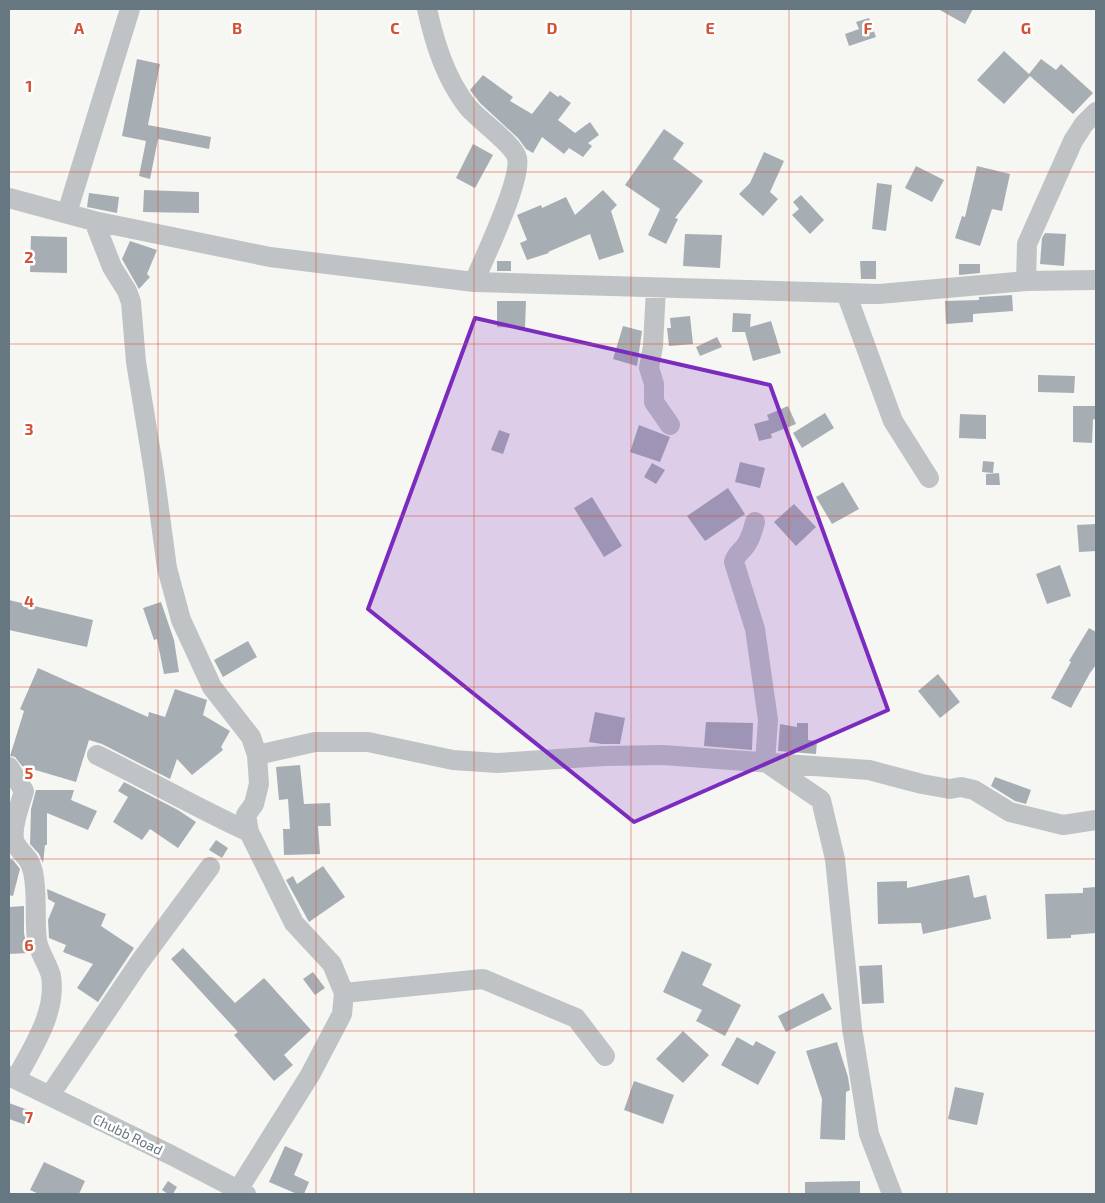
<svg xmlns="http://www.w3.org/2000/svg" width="1105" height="1203" font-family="'Exo 2',sans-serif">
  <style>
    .building { fill: #a7aeb3 }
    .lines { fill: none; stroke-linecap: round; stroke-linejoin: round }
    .minor { stroke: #bfc3c6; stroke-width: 20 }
    .marked { fill: #7b2cbf; fill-opacity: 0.2; stroke: #7b2cbf; stroke-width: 4; stroke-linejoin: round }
    .grid { fill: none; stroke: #d55134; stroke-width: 1; stroke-opacity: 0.55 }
    .labels { text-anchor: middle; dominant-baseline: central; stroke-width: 5; stroke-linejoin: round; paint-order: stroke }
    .street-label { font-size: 14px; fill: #677781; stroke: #fff }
    .grid-label { font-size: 16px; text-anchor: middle; font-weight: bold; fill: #d55134; stroke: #fff; stroke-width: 5; stroke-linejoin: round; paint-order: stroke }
  </style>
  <rect width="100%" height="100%" fill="#f6f6f3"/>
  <path class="building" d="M938,9h35l-8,15z
    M869,18l7,19 -27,9 -4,-12 14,-5 -3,-7z
    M1004,51l25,23 12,-15 15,11 5,-6 32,29 -20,21 -43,-38 -26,28 -27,-24z
    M137,59l23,5 -12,61 63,12 -2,12 -51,-10 -8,40 -11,-3 7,-35 -24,-5z
    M483,75l30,22 -3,4 22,13 18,-23 8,6 2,-2 11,8 -13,17 17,13 15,-11 9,13 -11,8 4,3 -9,11 -14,-9 -5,6 -22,-17 -9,16 -7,-4 -8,-11 -38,-35 -10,-13z
    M664,129l20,14 -11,16 30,22 -28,37 3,1 -12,25 -18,-9 12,-26 -35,-24z
    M473,144l20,11 -18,33 -19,-10z
    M764,152l20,9 -14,31 8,7 -15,17 -24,-22 11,-11z
    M916,166l28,14 -12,22 -27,-14z
    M977,166l33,8 -8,37 -10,-2 -12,37 -25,-8 7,-22 3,1z
    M877,183l15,2 -6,46 -14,-2z
    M144,190l55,2v21l-56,-1z
    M603,190l14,15 -6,6 13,41 -25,8 -9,-26 -42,18 1,1 -22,7 -7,-17 7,-3 -10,-25 24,-10 1,3 24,-11 9,18z
    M89,193l30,4 -2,16 -30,-6z
    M801,195l23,25 -14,14 -18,-19 7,-6 -6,-7z
    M1045,233l21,1 -2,32 -24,-2 2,-26z
    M685,234l37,1 -2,33 -37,-2z
    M31,236l36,1v36l-37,-1z
    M130,241l27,9 -10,24 3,3 -11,12 -17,-30z
    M497,261h14v10h-14z
    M860,261h16v18h-15z
    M959,264h21v9l-21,2z
    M1012,295l1,16 -40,3v8l-27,2 -1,-23 34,-1v-3z
    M497,301h29l-1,27 -28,-1z
    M733,313l18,1 -1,13 21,-6 10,32 -28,8 -8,-29h-13z
    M690,316l3,28 -24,2 -2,-18h4l-1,-10z
    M623,326l19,5 -5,35 -24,-7z
    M717,337l5,10 -22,9 -4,-9z
    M1038,375l37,1 -1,17 -36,-1z
    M788,406l8,18 -25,10 1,4 -13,3 -5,-17 15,-4 -2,-5z
    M1073,406h23v14l-3,-1 -1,24 -19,-1z
    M825,413l9,15 -32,20 -9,-15z
    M960,414l26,1v24l-27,-1z
    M639,425l31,12 -10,25 -30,-10z
    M499,430l11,4 -7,20 -12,-4z
    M983,461l11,1 -1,11 -11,-1z
    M740,462l25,6 -5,20 -25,-6z
    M652,463l13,7 -9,14 -12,-7z
    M999,473l1,12h-14v-11z
    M843,482l16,27 -27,15 -16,-27z
    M728,488l17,26 -40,27 -18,-25z
    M592,497l30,49 -18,11 -30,-49z
    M794,504l22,23 -20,19 -22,-24z
    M1096,524v27l-17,1 -2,-27z
    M1060,565l11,31 -24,8 -11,-30z
    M9,600l84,20 -6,27 -78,-17z
    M161,602l13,38 5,32 -15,2 -7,-35 -3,1 -11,-32z
    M1089,628l7,4v33l-6,8 -19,35 -20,-10 20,-36 -2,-1z
    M248,641l9,16 -34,20 -9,-17z
    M38,668l110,49 1,-5 16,5 10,-28 32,11 -4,15 27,16 -9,16 2,3 -31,25 -15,-16 -7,20 -68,-35 -13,-4 -13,42 -54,-16 -7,-9 -5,-1 14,-45 -4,-2z
    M938,674l22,28 -20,16 -22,-27z
    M595,712l30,6 -5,26h-18l-13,-2z
    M706,722l47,1 -1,27 -48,-4z
    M797,723h11v17l9,1 -1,13 -38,-3 2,-27 17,3z
    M300,765l4,39 26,-1 1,23h-13l2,28 -36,1 -1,-26h7l-2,-30 -9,1 -3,-33z
    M995,777l36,13 -5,14 -11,-3 -24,-15z
    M124,782l54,28 18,12 -18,26 -28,-19 -8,11 -29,-18 15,-25 -10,-6z
    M36,790h38l-3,10 26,11 -9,19 -41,-17v32h-2l-2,18 -4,-9 -9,-10 1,-35z
    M216,840l12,8 -6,10 -13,-8z
    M9,859l4,1 7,9 -7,27 -4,-1z
    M323,866l22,31 -36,25 -23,-42 7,-4 4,8z
    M969,875l5,23 12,-3 5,24 -68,15 -2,-11 -43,1 -1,-42 30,-1v7z
    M1096,887v46l-25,2v3l-24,1 -2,-45 38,-1v-5z
    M47,889l59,25 -5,12 33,22 -36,54 -21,-14 16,-24 -30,-12 3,-7 -17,-7 -1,-18 7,-17 -7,-4z
    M24,906v27l4,20 -19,1v-47z
    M183,948l52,55 29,-25 47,52 -27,25 9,10 -19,16 -40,-46 4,-3 -67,-73z
    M682,951l30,13 -10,21 39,20 -16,31 -29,-15 6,-11 -39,-18z
    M882,965l2,38 -22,1 -3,-38z
    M313,972l12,16 -10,7 -12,-16z
    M823,993l9,16 -46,23 -8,-16z
    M683,1031l26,24 -26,28 -27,-24z
    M737,1037l16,9 3,-5 20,11 -18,33 -37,-20z
    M837,1042l11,35 2,13 -4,2 -1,48 -25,-1 2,-40 -16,-48z
    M634,1081l40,14 -11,29 -39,-14z
    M955,1087l29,6 -7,32 -29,-6z
    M9,1103l22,8 -5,14 -17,-6z
    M285,1146l18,8 -9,21 15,7 -5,12h-7l-28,-12z
    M44,1162l41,19 -6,13h-40l-9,-4z
    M168,1181l9,6 -4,7h-5l-6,-4z
    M860,1181v13h-55v-12z"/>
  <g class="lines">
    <path class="minor" d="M427,9c8,35 18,68 40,97 10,13 47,38 50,52 5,22 -33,100 -43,124
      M9,198l85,23 176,36 204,25 405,12 147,-13 70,-1
      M67,213l63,-204
      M94,221l18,46 15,24 4,11 5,60 18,110 13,96 14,52 31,67 39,50 6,18 2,29 -5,20 -8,11 3,17 45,91 38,41 12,29 -2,21 -32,61 -72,115
      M1026,281l1,-37 12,-27 34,-76 11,-17 12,-12
      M656,288l-3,58 -4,22 5,16v18l16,23
      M846,293l47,128 36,57
      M755,522c-2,8 -4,16 -9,23 -4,6 -10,9 -12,17l21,67 13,91 -3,42
      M97,755c51,25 100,53 152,77
      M257,755l58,-13h53l85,18 44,3 107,-7 59,-1 206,15 53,14 28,5 11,-2 13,3 36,22 53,13 33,-5
      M767,763l54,37 14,59 17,169 17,106 23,60
      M9,767l15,24c-4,14 -16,44 -7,55 8,12 12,10 16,26 5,22 1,46 4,68 2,13 11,24 14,36 6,37 -19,72 -35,103
      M344,993l139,-14 93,39 29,38
      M9,1076l162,79 75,39
      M50,1095l89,-132 71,-96"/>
  </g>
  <path class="marked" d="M475,318l295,67 118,325 -254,112 -266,-213z"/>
  <path class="grid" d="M158,9v1185M316,9v1185M474,9v1185M631,9v1185M789,9v1185M947,9v1185M9,172h1087M9,344h1087M9,516h1087M9,687h1087M9,859h1087M9,1031h1087"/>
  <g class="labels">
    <g class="street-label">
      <text transform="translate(128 1134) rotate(26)">Chubb Road</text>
    </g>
  </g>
  <g class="grid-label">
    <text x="79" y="34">A</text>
    <text x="237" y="34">B</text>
    <text x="395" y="34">C</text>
    <text x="552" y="34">D</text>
    <text x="710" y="34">E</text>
    <text x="868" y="34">F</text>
    <text x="1026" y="34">G</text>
    <text x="29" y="92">1</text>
    <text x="29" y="263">2</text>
    <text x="29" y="435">3</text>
    <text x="29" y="607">4</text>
    <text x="29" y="779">5</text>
    <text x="29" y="951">6</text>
    <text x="29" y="1123">7</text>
  </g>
  <rect width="1105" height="1203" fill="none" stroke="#677781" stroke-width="20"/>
</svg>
